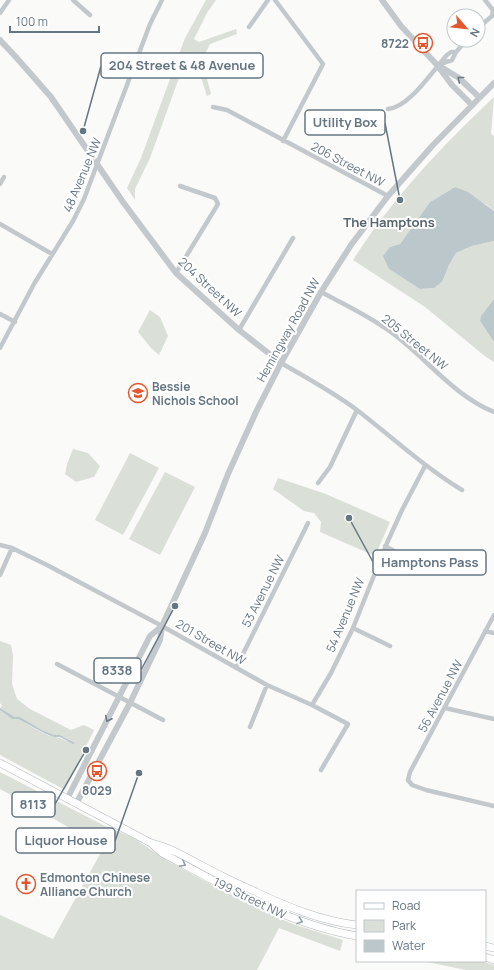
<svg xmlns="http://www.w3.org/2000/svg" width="494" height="970" font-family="Manrope,sans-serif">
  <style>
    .green { fill: #dadfd7 }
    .water { fill: #bbc7cb }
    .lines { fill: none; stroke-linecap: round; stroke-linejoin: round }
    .secondary-casing { stroke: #b3babf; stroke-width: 8 }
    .minor { stroke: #c3c8cc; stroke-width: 4.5 }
    .tertiary { stroke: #c3c8cc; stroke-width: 6 }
    .secondary { stroke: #fff; stroke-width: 7 }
    .oneway { stroke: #6a7a87 }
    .oneway2 { stroke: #939fa8 }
    .labels { text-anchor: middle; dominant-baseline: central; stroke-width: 4; stroke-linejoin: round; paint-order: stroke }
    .poi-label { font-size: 12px; font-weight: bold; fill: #657683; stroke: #fff; text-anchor: start }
    .street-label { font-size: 12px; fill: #657683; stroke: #fff }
    .neighbourhood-label { font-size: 13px; font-weight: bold; fill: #57646e; stroke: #fff }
    .leader { fill: none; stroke: #657683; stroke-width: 1.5 }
    .callout-dot { fill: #657683; stroke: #fff; stroke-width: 1.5 }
    .callout { fill: #fff; stroke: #657683; stroke-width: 1.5 }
    .callout-label { font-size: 13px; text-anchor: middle; font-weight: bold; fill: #657683 }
  </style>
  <rect width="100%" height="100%" fill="#fafaf8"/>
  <path class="green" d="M206,0h10l-9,13 -13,26 5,3 37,-13 1,5 -27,10 -8,16 9,34 -4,2 -13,-41 -6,-2 -38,105 -15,31v11l-8,-12 14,-30 44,-120z
    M494,97l-3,37 3,2v75l-7,-6 -32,-18 -25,15 -30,42 -10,3 -1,22 31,20 14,-1 8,-6 7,-17 7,-12 16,-7 22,-5v58l-13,17 -1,5 14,21v20l-8,-5 -61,-50 -72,-47c39,-61 88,-113 141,-163z
    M150,310l10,7 8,19 -9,19 -8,-7 -13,-16z
    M73,449l15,4 12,13 -6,11 -18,5 -11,-8 2,-10z
    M130,453l29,15 -36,67 -28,-15z
    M165,472l30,15 -35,68 -31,-16z
    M278,478l48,16 64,28 -15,34 -55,-24 1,-10 -7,-9 -10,-2 -31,-22z
    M0,641l11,4 2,11 -1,28 5,15 13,10 41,21 13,-5 10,5 -29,60 -65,-35v-45l12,9h6c9,5 19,11 29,16 7,2 13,2 19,6l4,-1 -10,-5h-6l-12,-5 -22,-13h-5l-15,-9 2,-2 -2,-3z
    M0,772l105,54 27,11 36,24 48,26 60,30 17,7 50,16 -3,11 -61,-23 -22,42h-257v-55l53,24 51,-92 -104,-58z
    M428,961h52l14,4v5h-28l-39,-8z"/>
  <path class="water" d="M455,187l13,5 26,19v30l-22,5 -16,7 -7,12 -7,17 -8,6 -14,1 -31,-20 -6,-13 7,-9 10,-3 30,-42z
    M494,299v43l-14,-21 1,-5z
    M0,708l15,9h5l22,13 12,5h6l15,8 -2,1 -13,-7h-6l-8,-3 -28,-15h-6l-12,-9z"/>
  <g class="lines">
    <defs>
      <path id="secondary" d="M0,763l151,80c25,6 46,21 69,32 11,6 24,11 36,17 32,15 65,29 101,33
        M151,843l11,10c63,33 124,71 195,83
        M485,946l9,2
        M485,957l9,3"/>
    </defs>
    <use href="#secondary" class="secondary-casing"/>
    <path class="minor" d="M73,0l17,15
      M275,0l48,64 -40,77
      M0,13l9,-13
      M249,27l19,-27
      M478,28l14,-12 1,-6 -8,-10
      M437,65l15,-5 4,-8 11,-12
      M213,107l14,3 161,86
      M388,109c22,-2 44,-38 59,-54l4,-3h5
      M0,184l4,-7
      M0,224l52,30
      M176,273l42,-69 -3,-6 -35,-12
      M321,292c23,12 46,23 67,38 36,25 64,65 106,82
      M0,314l15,8
      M239,330l54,-92
      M0,348l34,-64 39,-63 11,-22 66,-175 12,-24
      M281,363c26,15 52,29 76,47 35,27 67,57 105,80
      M318,483l12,-16 27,-57
      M0,545l12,3 35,17 115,61 105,59 45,20 36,19 -27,46
      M385,546l42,23
      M0,575l12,-27
      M494,615l-84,157 -2,8 4,5 14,5 68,16
      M353,628l37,18
      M485,631l9,2
      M57,664l106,56
      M236,668l72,-145
      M312,705l19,-32 22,-45 34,-85 15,-33 23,-44
      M445,708l49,11
      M250,727l17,-42"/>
    <path class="tertiary" d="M382,0l19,26 36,39 15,20 20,20
      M0,40l15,16 36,41 72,105 53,71 63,57 42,33
      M441,67l18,11 20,19
      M67,799l83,-163 12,-10
      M76,804l54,-101 30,-63 2,-14 43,-93 23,-59 28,-62 25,-49 40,-71 30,-47 37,-49 45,-51 61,-62"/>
    <use href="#secondary" class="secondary"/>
  </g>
  <defs><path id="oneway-chevron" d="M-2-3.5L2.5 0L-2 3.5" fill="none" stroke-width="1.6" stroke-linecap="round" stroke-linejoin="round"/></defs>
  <g class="oneway">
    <use href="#oneway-chevron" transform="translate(460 79) rotate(-141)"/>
    <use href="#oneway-chevron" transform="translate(108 719) rotate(117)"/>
  </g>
  <g class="oneway2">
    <use href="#oneway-chevron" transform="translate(183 864) rotate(28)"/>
    <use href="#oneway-chevron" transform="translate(300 921) rotate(20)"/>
  </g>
  <defs>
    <symbol id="bus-ring" viewBox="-11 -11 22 22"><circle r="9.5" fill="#fff" stroke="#e4572e" stroke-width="1.5"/><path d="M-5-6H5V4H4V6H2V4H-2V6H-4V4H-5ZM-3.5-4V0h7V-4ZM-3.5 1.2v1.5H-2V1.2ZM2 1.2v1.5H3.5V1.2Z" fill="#e4572e"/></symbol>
    <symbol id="school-ring" viewBox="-11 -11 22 22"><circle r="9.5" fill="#fff" stroke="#e4572e" stroke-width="1.5"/><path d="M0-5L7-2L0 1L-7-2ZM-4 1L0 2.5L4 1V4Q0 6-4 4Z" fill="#e4572e"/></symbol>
    <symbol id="church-ring" viewBox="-11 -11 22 22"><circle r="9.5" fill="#fff" stroke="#e4572e" stroke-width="1.5"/><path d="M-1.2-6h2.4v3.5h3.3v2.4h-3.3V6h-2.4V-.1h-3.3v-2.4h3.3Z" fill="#e4572e"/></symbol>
  </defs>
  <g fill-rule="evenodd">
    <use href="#bus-ring" x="412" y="32" width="22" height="22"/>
    <use href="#school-ring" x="127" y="382" width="22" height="22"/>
    <use href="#bus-ring" x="86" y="760" width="22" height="22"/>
    <use href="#church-ring" x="15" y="873" width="22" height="22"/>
  </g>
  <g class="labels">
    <g class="poi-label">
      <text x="409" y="43" text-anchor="end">8722</text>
      <text x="152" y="386">Bessie<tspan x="152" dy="14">Nichols School</tspan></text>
      <text x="97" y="790" text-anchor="middle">8029</text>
      <text x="40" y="877">Edmonton Chinese<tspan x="40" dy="14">Alliance Church</tspan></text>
    </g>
    <g class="street-label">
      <text transform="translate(348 164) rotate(28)">206 Street NW</text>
      <text transform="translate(82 175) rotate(-67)">48 Avenue NW</text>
      <text transform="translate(210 287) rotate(43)">204 Street NW</text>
      <text transform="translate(288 330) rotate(-61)">Hemingway Road NW</text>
      <text transform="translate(415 342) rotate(39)">205 Street NW</text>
      <text transform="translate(263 591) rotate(-63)">53 Avenue NW</text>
      <text transform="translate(345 615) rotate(-67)">54 Avenue NW</text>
      <text transform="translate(211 642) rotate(30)">201 Street NW</text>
      <text transform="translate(440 696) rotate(-62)">56 Avenue NW</text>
      <text transform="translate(250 898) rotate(26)">199 Street NW</text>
    </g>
    <g class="neighbourhood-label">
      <text x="389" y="222">The Hamptons</text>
    </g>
  </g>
  <path class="leader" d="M83 131L101 66M400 200L385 123M349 518L373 562M175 606L141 670M86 750L55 804M139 773L115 841"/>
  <g class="callout-dot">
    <circle cx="83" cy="131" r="4"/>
    <circle cx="400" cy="200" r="4"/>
    <circle cx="349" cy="518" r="4"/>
    <circle cx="175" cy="606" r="4"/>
    <circle cx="86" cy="750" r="4"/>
    <circle cx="139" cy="773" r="4"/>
  </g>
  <g class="callout">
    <rect x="101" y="53" width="162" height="25" rx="4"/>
    <rect x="305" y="110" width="80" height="25" rx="4"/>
    <rect x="373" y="550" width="113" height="25" rx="4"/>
    <rect x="94" y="658" width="47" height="25" rx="4"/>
    <rect x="12" y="792" width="43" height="25" rx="4"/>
    <rect x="16" y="828" width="99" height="25" rx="4"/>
  </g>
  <g class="callout-label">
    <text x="182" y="70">204 Street &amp; 48 Avenue</text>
    <text x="345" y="127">Utility Box</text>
    <text x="430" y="567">Hamptons Pass</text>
    <text x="117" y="675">8338</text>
    <text x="33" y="809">8113</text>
    <text x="66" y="845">Liquor House</text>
  </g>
  <rect x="356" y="890" width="130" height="72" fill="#ffffff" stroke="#c1c8cd"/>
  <rect x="364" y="903" width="20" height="6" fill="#ffffff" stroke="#c1c8cd"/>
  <text x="392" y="910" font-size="12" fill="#657683">Road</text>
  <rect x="364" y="920" width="20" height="12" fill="#dadfd7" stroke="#c1c8cd"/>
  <text x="392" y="930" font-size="12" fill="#657683">Park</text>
  <rect x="364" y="940" width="20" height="12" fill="#bbc7cb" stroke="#c1c8cd"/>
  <text x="392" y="950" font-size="12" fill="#657683">Water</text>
  <g transform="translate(466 28) rotate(118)"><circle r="19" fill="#ffffff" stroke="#c1c8cd"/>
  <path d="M0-3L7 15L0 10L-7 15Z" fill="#e4572e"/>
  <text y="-6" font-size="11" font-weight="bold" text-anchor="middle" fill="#657683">N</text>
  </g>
  <path d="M10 26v6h89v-6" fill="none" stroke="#657683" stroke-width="2"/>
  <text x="16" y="26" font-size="12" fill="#657683" stroke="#ffffff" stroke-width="3" paint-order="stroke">100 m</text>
</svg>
